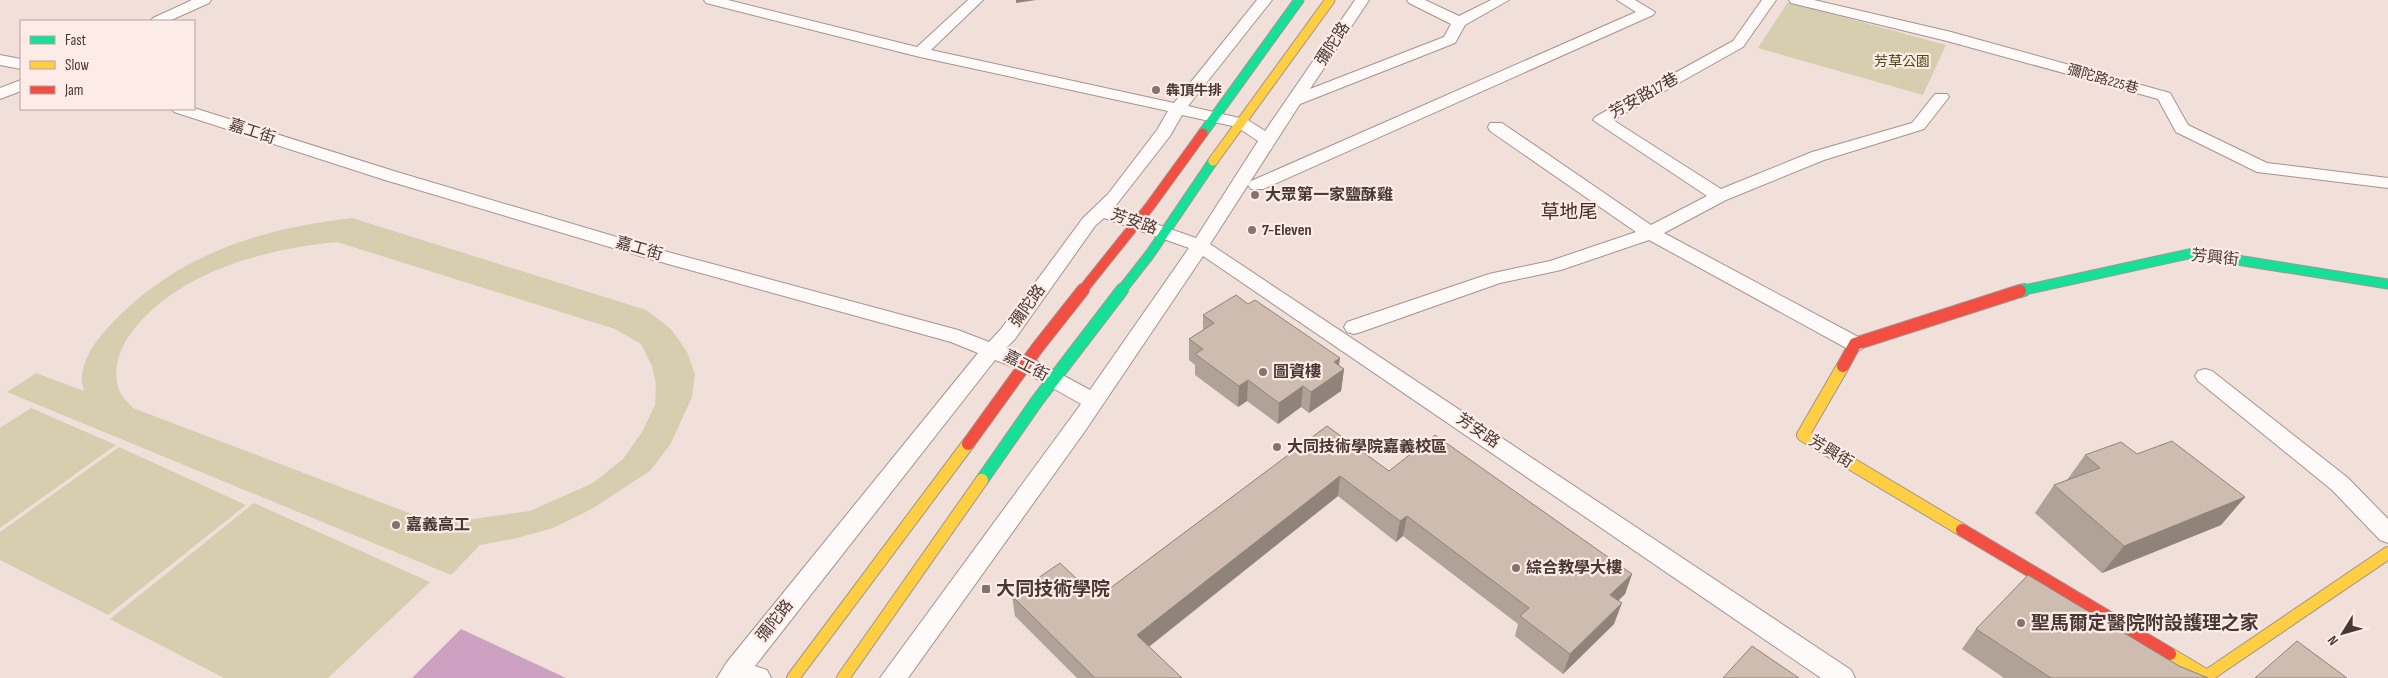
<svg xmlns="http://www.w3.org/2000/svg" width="2388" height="678" font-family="'Sofia Sans Condensed','Noto Sans TC',sans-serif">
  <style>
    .green { fill: #d7ceb0; fill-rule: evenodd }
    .water { fill: #cda1c2 }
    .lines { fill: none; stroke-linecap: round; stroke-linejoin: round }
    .street-casing { stroke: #a39490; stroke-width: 2 }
    .fast-far1-casing { stroke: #a39490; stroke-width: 11 }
    .fast-casing { stroke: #a39490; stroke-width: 14 }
    .slow-far1-casing { stroke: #a39490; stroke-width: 11 }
    .slow-casing { stroke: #a39490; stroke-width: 14 }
    .jam-far1-casing { stroke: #a39490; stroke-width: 11 }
    .jam-casing { stroke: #a39490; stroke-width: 14 }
    .street { fill: #fdfaf9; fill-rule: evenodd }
    .fast-far1 { stroke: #16e098; stroke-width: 9 }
    .fast { stroke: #16e098; stroke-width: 12 }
    .slow-far1 { stroke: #ffcf43; stroke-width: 9 }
    .slow { stroke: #ffcf43; stroke-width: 12 }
    .jam-far1 { stroke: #f24e42; stroke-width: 9 }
    .jam { stroke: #f24e42; stroke-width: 12 }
    .wall { fill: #b0a296 }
    .shaded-wall { fill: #90847a }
    .building { fill: #cdbcaf; stroke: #90847a }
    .poi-dot { fill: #83726d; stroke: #fcebe6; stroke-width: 2 }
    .labels { text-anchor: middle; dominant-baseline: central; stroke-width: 4.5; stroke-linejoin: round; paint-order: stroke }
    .far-park-label { font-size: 14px; fill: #4d4a14; stroke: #fcebe6 }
    .far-street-label { font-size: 14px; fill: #483833; stroke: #fcebe6 }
    .far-poi-label { font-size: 14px; font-weight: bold; fill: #483833; stroke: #fcebe6; text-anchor: start }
    .street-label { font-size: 16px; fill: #483833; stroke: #fcebe6 }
    .poi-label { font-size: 16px; font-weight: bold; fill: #483833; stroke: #fcebe6; text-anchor: start }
    .quarter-label { font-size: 19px; fill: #4a2c22; stroke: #fcebe6 }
    .near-poi-label { font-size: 19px; font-weight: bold; fill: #483833; stroke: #fcebe6; text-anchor: start }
  </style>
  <rect width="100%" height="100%" fill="#f1dfda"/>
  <path class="green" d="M1788,2l158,43 -23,50 -165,-47z
    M352,218l294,92 25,19 16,23 8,22 -3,23 -22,48 -20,26 -60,39 -37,18 -36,10 -37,7 -29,30 -444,-183 29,-19 48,18c-1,-5 -3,-11 -2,-16 3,-24 22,-44 38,-60 66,-64 143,-86 232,-97zM337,242l278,87 26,15 11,22 4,18 -1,21 -13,27 -19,27 -30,24 -63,28 -92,13 -305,-116c-4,-5 -12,-12 -14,-18 -7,-20 0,-41 12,-57 46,-61 133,-84 206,-91z
    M31,408l85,37 -116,83v-100z
    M119,447l127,58 -138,110 -108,-55v-28z
    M254,503l176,79 -102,96h-104l-114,-59z"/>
  <path class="water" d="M461,629l105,49h-154z"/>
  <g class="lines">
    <defs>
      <path id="street" d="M192,0h19l-2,3 -40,18h-18l2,-3z
        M704,0h24l189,47 51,-47h15l-52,50 243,53 83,-103h15l-84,106 60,14 17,11 90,-131h14l-59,89 134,-52 7,-13 -42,-21 -2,-3h18l34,16 32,-16h18l-44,25 -10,18 -155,61 -90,140 641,426 4,8h-34l-618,-422 -118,175 -177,247h-28l201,-274 -62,-35 -24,-9 -240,306 12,4 4,8h-54l10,-16 251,-309 -27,-11 -301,-83 -265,-79 -211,-68 -2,-3 22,-1 203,64 267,79 294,79 31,12 12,-13 82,-111 25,-24 49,-64 11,-19 -248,-54 -214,-54zM1182,115l55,12 21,14 -62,97 -83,-29 57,-73zM1104,218l85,30 -99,142 -57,-31 -27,-11 9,-9 80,-113z
        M1617,0h18l20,12 -2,3 -390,174h-12l-3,-4 3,-4 385,-169z
        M1762,0h14l-33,47 -130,73 108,69 91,-37 100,-29 23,-29h12l2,3 -25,32 -100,31 -98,40 -62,33 198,106 3,5 -3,5 -7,2 -7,-2 -199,-109 -88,30 -61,13 -139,49 -7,2 -7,-2 -3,-5 3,-5 142,-48 61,-13 86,-29 -146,-101 -2,-4 2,-4h12l149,102 56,-29 -114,-76 2,-3 138,-76z
        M1789,0h25l137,32 219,61 18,32 79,38 121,15v10l-131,-16 -81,-40 -18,-33 -211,-58 -156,-38z
        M0,55l21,4v10l-21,-4z
        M21,80v11l-21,8v-11z
        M2205,369l7,2 136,107 40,41v24l-8,-3 -48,-50 -134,-109 -3,-5 3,-5z"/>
      <path id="fast-far1" d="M1203,133l96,-133
        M1121,291l29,-37 63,-93
        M2020,291l173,-38 195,31"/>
      <path id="fast" d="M2020,291l4,-1
        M982,480l55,-79 85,-111"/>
      <path id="slow-far1" d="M1213,161l117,-161"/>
      <path id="slow" d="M1843,366l-40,69 159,95
        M2170,654l37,22 181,-123
        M793,678l175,-234
        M843,678l139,-198"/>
      <path id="jam-far1" d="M1082,291l68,-85 53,-73"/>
      <path id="jam" d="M1843,366l12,-22 165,-53
        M968,444l70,-97 45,-57
        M1962,530l208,124"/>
    </defs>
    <use href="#street" class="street-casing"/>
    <use href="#fast-far1" class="fast-far1-casing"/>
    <use href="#fast" class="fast-casing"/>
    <use href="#slow-far1" class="slow-far1-casing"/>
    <use href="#slow" class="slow-casing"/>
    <use href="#jam-far1" class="jam-far1-casing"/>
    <use href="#jam" class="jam-casing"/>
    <use href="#street" class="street"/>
    <use href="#fast-far1" class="fast-far1"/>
    <use href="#fast" class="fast"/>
    <use href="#slow-far1" class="slow-far1"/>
    <use href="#slow" class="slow"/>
    <use href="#jam-far1" class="jam-far1"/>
    <use href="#jam" class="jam"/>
  </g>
  <path class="wall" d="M1203,315l136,51 5,3 -3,22 -32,22 -8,-6 -23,17 -31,-23 -9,6 -43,-32v-10l-6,-5v-21l14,-9z
    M1327,426l62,45 243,103 -7,20 -7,7 -4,23 -51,50 -48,-38 3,-12 -115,-88 -7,6 -58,-46 -189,151 33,31h-105l-62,-62 -3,-20 85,2z
    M2137,454l108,43 -24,28 -119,48 -67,-60 19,-28 13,-5 18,-25z
    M1976,629l203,37 29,12h-204l-42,-29z"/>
  <path class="shaded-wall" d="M1016,0h20l-20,3z
    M1340,358l-2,15 6,-4 -3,22 -32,22 2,-21 23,-30z
    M1248,380l-1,21 -9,6 1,-21z
    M1303,386l-2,21 -23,17 1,-21z
    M1340,476l-2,20 -200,159 -1,-20z
    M2245,497l-24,28 -119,48 22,-27z
    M1407,516l-4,20 -7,6 4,-21z
    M1632,574l-7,20 -22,21 7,-20z
    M1622,603l-8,21 -51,50 7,-20z"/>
  <path class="building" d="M1236,295l12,9 7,-4 85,58 -6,4 10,7 -33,23 -8,-6 -24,17 -31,-23 -9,6 -44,-32 8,-5 -14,-10 25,-16 -11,-8z
    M1327,426l62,45 46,-36 197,139 -22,21 12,8 -52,51 -50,-38 9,-8 -122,-92 -7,5 -60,-45 -203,159 45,43h-87l-83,-82 48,-33 37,35z
    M2172,441l73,56 -121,49 -70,-61 46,-17 -15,-13 36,-13 16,12z
    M2028,575l151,91 29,12h-157l-75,-49z
    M2297,641l50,37h-92z
    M1752,646l47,32h-76z"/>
  <g class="poi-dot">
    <circle cx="1156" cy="90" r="5"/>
    <circle cx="1255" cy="195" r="5"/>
    <circle cx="1252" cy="230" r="5"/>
    <circle cx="1263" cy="372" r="5"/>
    <circle cx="1277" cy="447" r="5"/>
    <circle cx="396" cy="525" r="5"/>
    <circle cx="1516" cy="568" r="5"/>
    <rect x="981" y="584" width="10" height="10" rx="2.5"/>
    <circle cx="2021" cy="623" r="5"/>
  </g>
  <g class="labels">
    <g class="far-park-label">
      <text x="1902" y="61">芳草公園</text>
    </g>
    <g class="far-street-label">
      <text transform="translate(2103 79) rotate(16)">彌陀路225巷</text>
    </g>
    <g class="far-poi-label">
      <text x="1166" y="90">犇頂牛排</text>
    </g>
    <g class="street-label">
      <text transform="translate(1333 44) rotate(-57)">彌陀路</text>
      <text transform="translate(1644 96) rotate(-29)">芳安路17巷</text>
      <text transform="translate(252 132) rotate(18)">嘉工街</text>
      <text transform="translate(1134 222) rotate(19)">芳安路</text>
      <text transform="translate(639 249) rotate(16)">嘉工街</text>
      <text transform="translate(2215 258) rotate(6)">芳興街</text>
      <text transform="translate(1028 306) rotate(-54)">彌陀路</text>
      <text transform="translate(1026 366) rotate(27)">嘉工街</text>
      <text transform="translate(1478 431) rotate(34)">芳安路</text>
      <text transform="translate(1831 452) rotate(31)">芳興街</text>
      <text transform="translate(775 621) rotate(-51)">彌陀路</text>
    </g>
    <g class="poi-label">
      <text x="1265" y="195">大眾第一家鹽酥雞</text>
      <text x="1262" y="230">7-Eleven</text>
      <text x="1273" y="372">圖資樓</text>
      <text x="1287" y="447">大同技術學院嘉義校區</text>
      <text x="406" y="525">嘉義高工</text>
      <text x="1526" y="568">綜合教學大樓</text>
    </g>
    <g class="quarter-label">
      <text x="1569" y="212">草地尾</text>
    </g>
    <g class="near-poi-label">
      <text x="996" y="589">大同技術學院</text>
      <text x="2031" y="623">聖馬爾定醫院附設護理之家</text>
    </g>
  </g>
  <rect x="20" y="20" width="175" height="90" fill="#fcebe6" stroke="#b4a39e"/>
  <rect x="30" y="36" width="25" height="8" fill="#16e098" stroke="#b4a39e"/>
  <text x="65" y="45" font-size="15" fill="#483833">Fast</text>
  <rect x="30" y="61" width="25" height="8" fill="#ffcf43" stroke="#b4a39e"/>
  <text x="65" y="70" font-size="15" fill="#483833">Slow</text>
  <rect x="30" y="86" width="25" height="8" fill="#f24e42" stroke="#b4a39e"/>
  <text x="65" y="95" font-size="15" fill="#483833">Jam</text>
  <g transform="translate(2343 633) rotate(233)" stroke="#fcebe6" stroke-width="4" paint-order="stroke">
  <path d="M0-4L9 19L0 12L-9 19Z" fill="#483833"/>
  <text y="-8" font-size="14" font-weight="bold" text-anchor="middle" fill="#483833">N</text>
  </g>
</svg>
